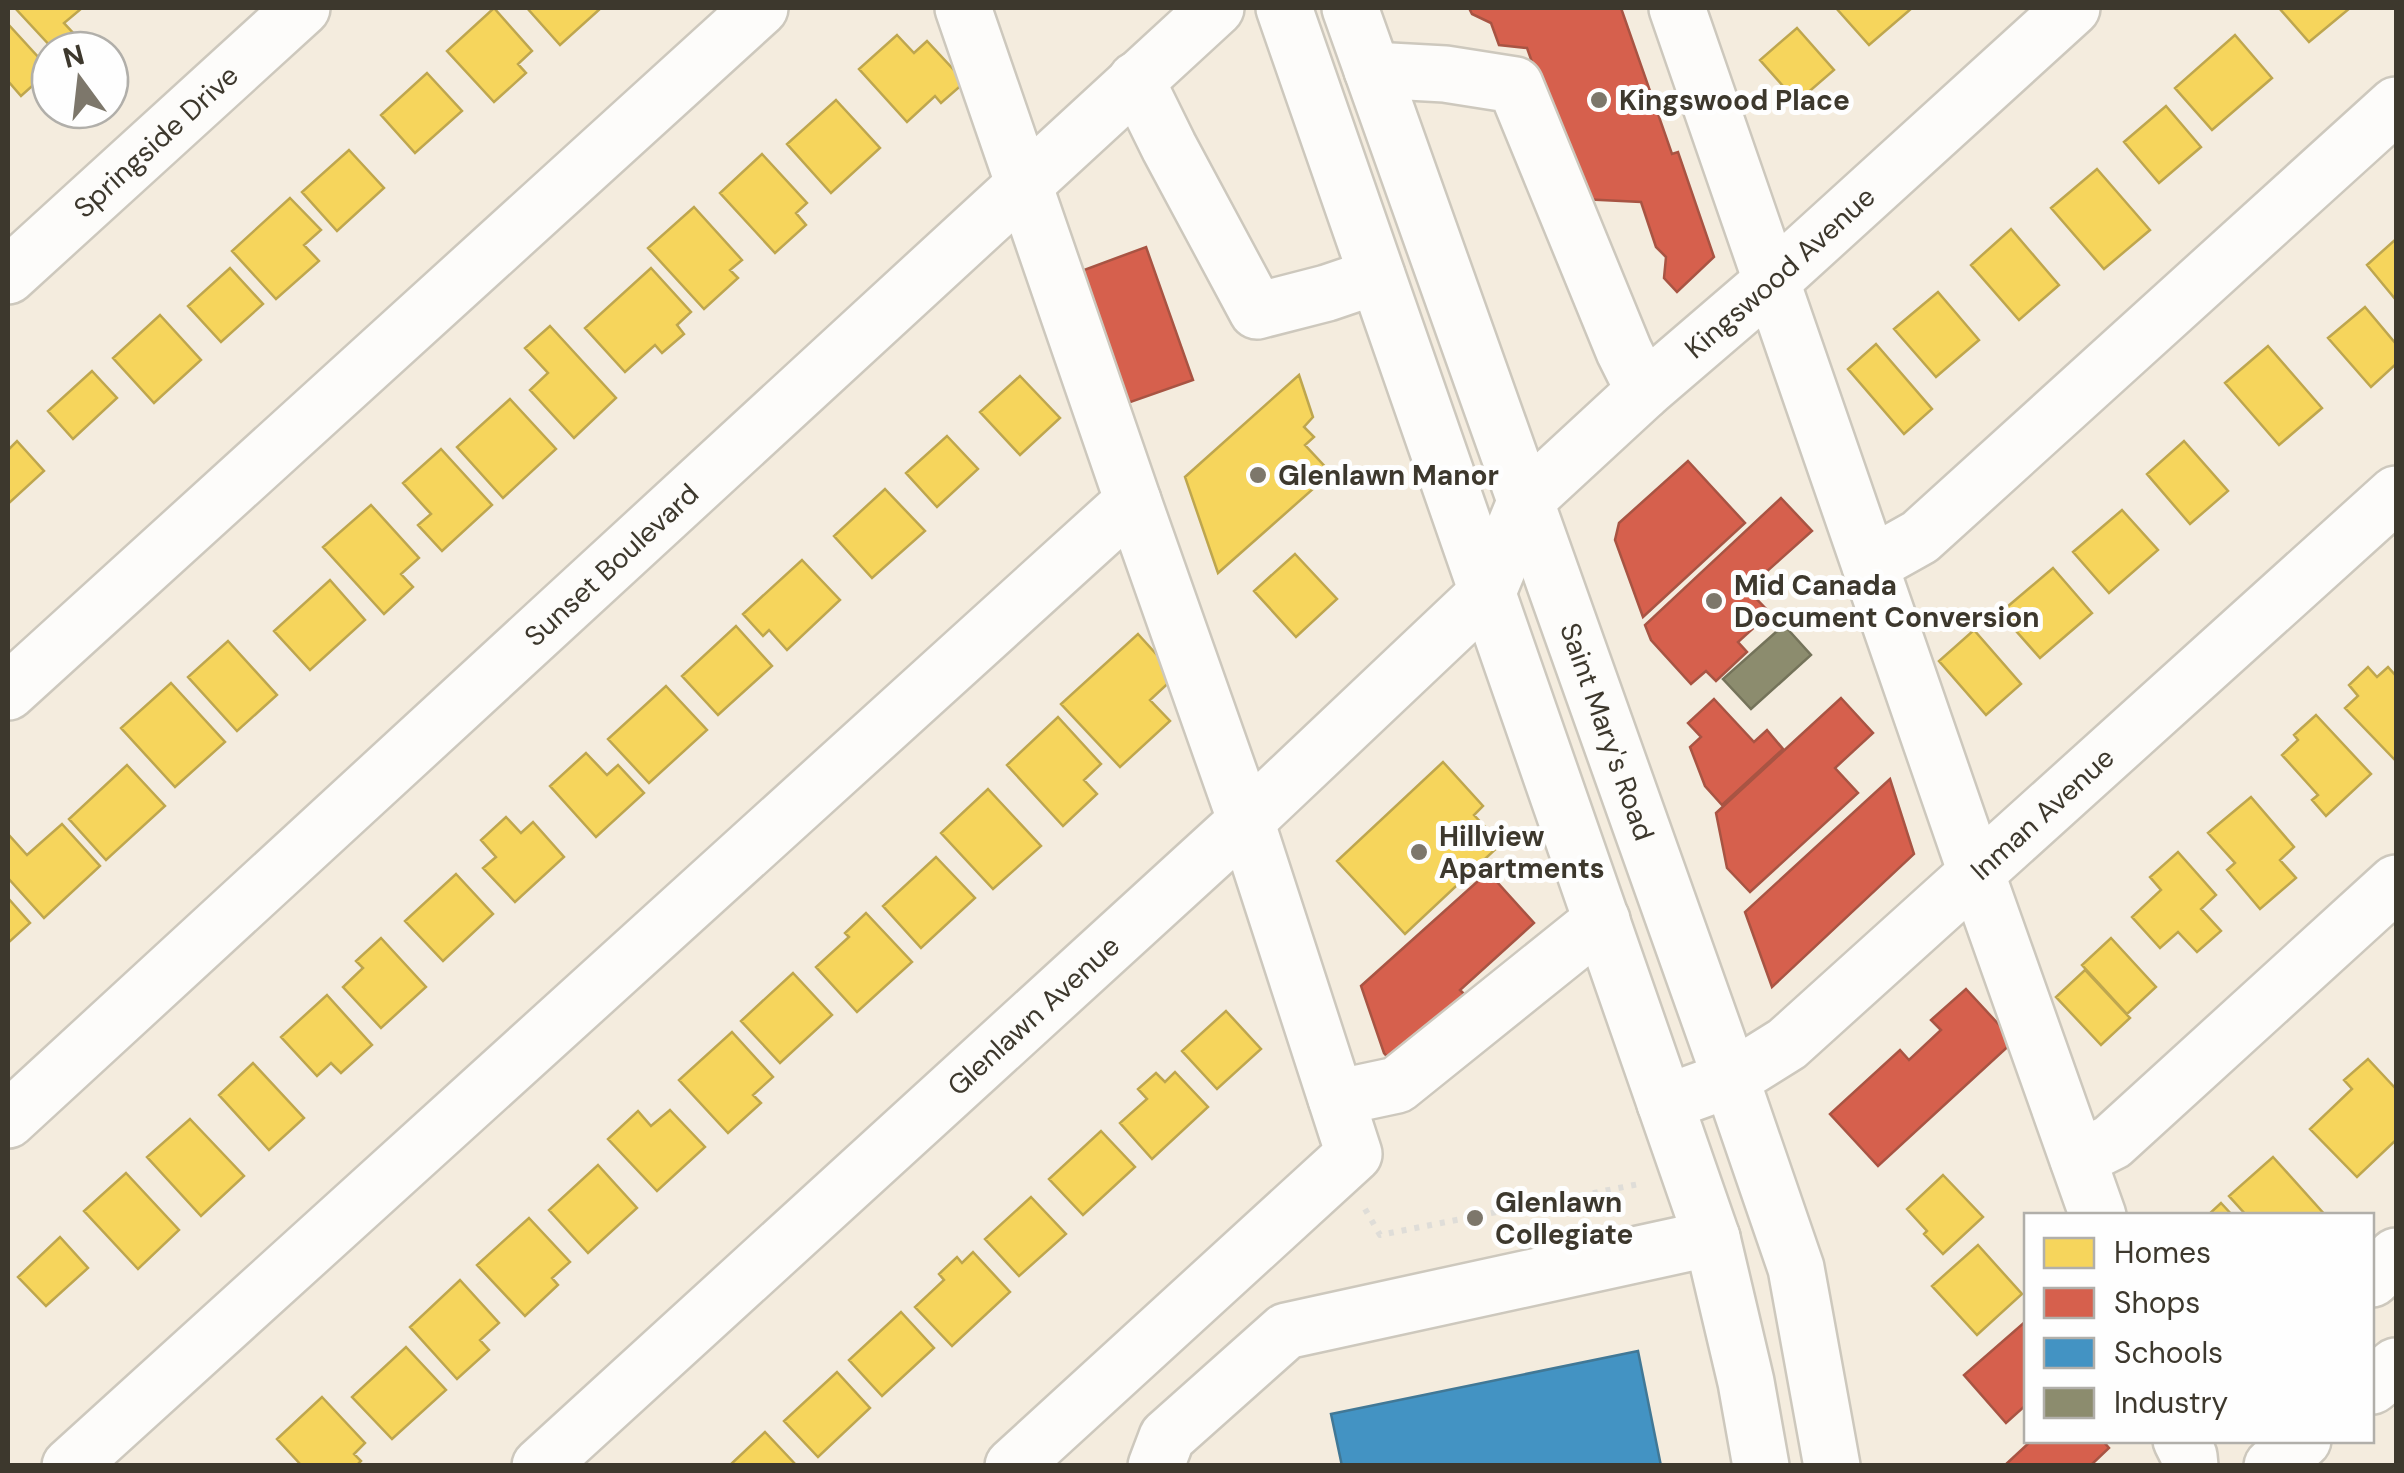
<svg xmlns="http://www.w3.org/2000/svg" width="2404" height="1473" font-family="'DM Sans',sans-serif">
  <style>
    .homes { fill: #f6d55c; stroke: #bea64e; stroke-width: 2.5 }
    .shops { fill: #d6604d; stroke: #a85443; stroke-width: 2.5 }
    .schools { fill: #4393c3; stroke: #417896; stroke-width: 2.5 }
    .industry { fill: #8c8c6e; stroke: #74735a; stroke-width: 2.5 }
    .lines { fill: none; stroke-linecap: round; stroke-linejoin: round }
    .minor-casing { stroke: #cdc8bd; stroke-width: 60 }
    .major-casing { stroke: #cdc8bd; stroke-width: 60 }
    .path { stroke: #dfddd8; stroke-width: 6; stroke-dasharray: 5 8; stroke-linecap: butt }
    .minor { stroke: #fdfcfa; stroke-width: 55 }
    .major { stroke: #fdfcfa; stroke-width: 55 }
    .poi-dot { fill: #7d776b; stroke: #fefefe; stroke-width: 4 }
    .labels { text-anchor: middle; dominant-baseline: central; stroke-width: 10; stroke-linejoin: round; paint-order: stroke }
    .poi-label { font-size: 28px; font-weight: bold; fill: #3d382d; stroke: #fefefe; text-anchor: start }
    .street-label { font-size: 28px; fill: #3d382d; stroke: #fefefe }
  </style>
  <rect width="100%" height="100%" fill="#f4ecde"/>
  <path class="homes" d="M15,8h67l-18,15 12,13 -15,14h-7z
    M494,8l38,43 -14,13 8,9 -32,29 -47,-51z
    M527,8h74l-41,37z
    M1836,8h76l-43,37z
    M2279,8h71l-41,34z
    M8,24l42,46 -29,26 -13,-15z
    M1797,28l37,42 -37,32 -37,-42z
    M897,35l17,18 13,-12 38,41 -24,21 -6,-7 -28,26 -48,-53z
    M2235,35l37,43 -60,52 -37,-42z
    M427,73l35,38 -47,42 -34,-38z
    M836,100l44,48 -49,45 -44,-49z
    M2166,106l35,41 -42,36 -35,-41z
    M349,150l35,38 -47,43 -35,-39z
    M762,154l45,49 -11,10 10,12 -31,28 -55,-60z
    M2097,169l53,61 -46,39 -53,-61z
    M290,198l31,32 -17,15 15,16 -43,38 -44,-48z
    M694,207l48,53 -12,10 8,8 -34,31 -56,-61z
    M2011,229l48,56 -40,35 -48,-55z
    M2396,239v61l-29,-35z
    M230,268l33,36 -42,38 -33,-36z
    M651,268l40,44 -14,13 7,9 -22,19 -7,-8 -30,27 -40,-44z
    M1938,292l41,48 -43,37 -42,-48z
    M2365,307l31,37v20l-25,23 -43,-49z
    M160,315l41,45 -47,43 -41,-45z
    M550,326l66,72 -42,40 -44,-48 18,-17 -23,-25z
    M1876,344l56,65 -28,25 -56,-65z
    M2268,346l54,62 -43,37 -54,-62z
    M92,371l25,27 -44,41 -25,-28z
    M1299,375l14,42 -9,10 10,10 -9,8 26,28 -113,100 -33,-96z
    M1020,376l40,42 -40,37 -40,-43z
    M510,399l46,50 -53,49 -46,-51z
    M947,436l31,33 -41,38 -31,-34z
    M17,441l27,30 -36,33v-54z
    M2184,441l44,50 -38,33 -43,-50z
    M441,449l51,56 -50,46 -24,-26 13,-11 -28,-31z
    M885,489l40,42 -53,47 -38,-42z
    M371,505l48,53 -18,16 12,13 -29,27 -61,-67z
    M2122,510l36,40 -49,43 -36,-41z
    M1295,554l42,45 -41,38 -42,-46z
    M802,560l38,40 -53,50 -18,-20 -6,6 -20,-22z
    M2053,568l39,45 -52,45 -40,-45z
    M330,580l35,40 -55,50 -36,-39z
    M736,626l36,40 -54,49 -36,-39z
    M1974,630l47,54 -35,31 -47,-54z
    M1138,634l38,42 -26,24 20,21 -50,46 -59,-63z
    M228,641l49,54 -40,36 -49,-54z
    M2368,667l9,10 11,-10 8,9v81l-2,2 -49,-51 13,-12 -9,-11z
    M171,683l54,59 -50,45 -54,-59z
    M666,686l41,44 -58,53 -41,-44z
    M2316,715l55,59 -45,42 -14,-16 6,-5 -36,-40 16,-15 -4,-5z
    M1058,717l43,47 -17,16 13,14 -34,32 -56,-61z
    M586,753l21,22 11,-10 26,28 -48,44 -46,-51z
    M1443,762l40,44 -9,9 27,29 -96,90 -68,-73z
    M127,765l38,41 -59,54 -37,-41z
    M988,789l53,57 -48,43 -52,-56z
    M2251,797l43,50 -14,13 16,18 -36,31 -33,-39 8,-7 -27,-30z
    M506,817l15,16 12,-11 31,35 -49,45 -32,-34 13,-11 -15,-17z
    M62,824l38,42 -56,52 -36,-40v-44l19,21z
    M2178,852l38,43 -15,14 20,22 -24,21 -19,-20 -18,16 -28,-31 29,-27 -11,-13z
    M936,857l39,41 -54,50 -38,-42z
    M456,874l37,40 -50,47 -38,-40z
    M8,898l22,25 -22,20z
    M866,913l46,49 -55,50 -41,-45 33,-30 -4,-4z
    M381,938l45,49 -45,41 -38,-41 20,-19 -7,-7z
    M2111,938l45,49 -29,27 -45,-49z
    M2085,970l45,48 -29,27 -45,-48z
    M793,973l39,42 -52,48 -39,-42z
    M327,995l45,50 -31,28 -10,-10 -14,13 -36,-39z
    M1226,1011l35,38 -44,40 -35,-38z
    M732,1032l41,45 -20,18 8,8 -33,30 -49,-53z
    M2368,1059l28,30v51l-39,37 -47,-48 42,-40 -8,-9z
    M253,1063l51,55 -35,32 -50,-55z
    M1175,1072l33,35 -56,52 -32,-36 27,-24 -9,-10 18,-16 9,9z
    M670,1110l35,37 -48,44 -49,-52 30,-28 13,15z
    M190,1119l54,57 -43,40 -54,-59z
    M1101,1131l34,36 -52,48 -34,-36z
    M2273,1157l53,59h-79l-18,-20z
    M598,1165l39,43 -49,45 -39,-43z
    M126,1173l53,57 -41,39 -54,-58z
    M1943,1175l40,42 -40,37 -19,-20 3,-3 -20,-22z
    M1031,1197l35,37 -47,42 -34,-37z
    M2221,1203l12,13h-26z
    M529,1218l41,44 -18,16 6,7 -33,31 -48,-51z
    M60,1237l28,31 -42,38 -28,-29z
    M1978,1245l44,49 -45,41 -45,-49z
    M973,1252l37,40 -58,54 -37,-39 29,-27 -5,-6 18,-17 5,6z
    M460,1280l39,43 -19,17 9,10 -32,29 -47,-52z
    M901,1312l33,36 -52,48 -33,-36z
    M406,1347l40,43 -54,49 -40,-42z
    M837,1372l33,36 -52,49 -34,-36z
    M322,1397l43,46 -11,11 7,7 -5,5h-54l-25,-27z
    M765,1432l32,34h-68z"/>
  <path class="shops" d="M1469,8h152l51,146 6,-2 36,105 -37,35 -13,-14 2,-21 -10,-10 -15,-45 -60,-3 -54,-151 -28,-3 -8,-22 -19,-9z
    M1146,247l47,133 -71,25 -46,-132z
    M1688,461l57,62 -102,94 -28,-77 4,-17z
    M1781,498l31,33 -65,58 23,24 -32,29 9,10 -31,29 -10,-10 -15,13 -40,-44 -6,-15z
    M1841,698l32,35 -38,35 23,25 -108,99 -23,-24 -11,-55z
    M1714,699l40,43 13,-12 16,19 -61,56 -17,-19 -15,-39 11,-10 -13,-14z
    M1890,779l24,75 -142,133 -27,-75z
    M1488,872l46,51 -74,67 6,6 -74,66 -8,-9 -23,-67z
    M1966,989l48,52 -136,125 -48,-52 70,-64 9,10 32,-30 -10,-10z
    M2026,1321v84l-20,18 -42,-48z
    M2032,1440h70l7,8 -19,18h-86z"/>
  <path class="schools" d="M1638,1351l23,115h-319l-11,-52z"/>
  <path class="industry" d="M1784,625l27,30 -60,54 -28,-30z"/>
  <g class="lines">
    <defs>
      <g id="minor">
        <path d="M963,8l170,493 113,320 108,333 -341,312"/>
        <path d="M1677,8l300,867 121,341"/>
        <path d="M1372,70l73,4 70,11 109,266 20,40"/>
        <path d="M1136,80l33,67 88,164 70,-18 50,-17"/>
        <path id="s1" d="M8,276l294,-268"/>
        <path d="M1870,565l50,-28 476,-432"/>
        <path d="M8,692l752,-684"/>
        <path d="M1336,1098l61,-13 205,-165"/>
        <path id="s2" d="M1665,1103l66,-24 56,-35 609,-550"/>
        <path id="s3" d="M8,1120l1208,-1112"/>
        <path d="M2078,1159l34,-17 284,-259"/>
        <path d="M2372,1279l24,-23"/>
        <path d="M2181,1440l8,16 1,10"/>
        <path d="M70,1466l1063,-965"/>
        <path id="s4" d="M540,1466l706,-645 242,-229 38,-92 118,-109 128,-110 300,-273"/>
        <path d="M1156,1466l11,-29 119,-106 426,-93"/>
      </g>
      <g id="major">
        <path d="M1284,8l428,1230 34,144 15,84"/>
        <path id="s5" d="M1350,8l381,1071 65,189 36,198"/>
        <path d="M2372,1386l24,-20"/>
        <path d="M2272,1466l31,-26"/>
      </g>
    </defs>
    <use href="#minor" class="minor-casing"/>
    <use href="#major" class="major-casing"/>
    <path class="path" d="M1365,1209l15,26 259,-51"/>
    <use href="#minor" class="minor"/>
    <use href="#major" class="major"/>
  </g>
  <g class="poi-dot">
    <circle cx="1599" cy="100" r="10"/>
    <circle cx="1258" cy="475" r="10"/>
    <circle cx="1714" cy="601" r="10"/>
    <circle cx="1419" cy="852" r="10"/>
    <circle cx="1475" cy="1218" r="10"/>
  </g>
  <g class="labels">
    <g class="poi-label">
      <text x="1619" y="100">Kingswood Place</text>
      <text x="1278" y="475">Glenlawn Manor</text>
      <text x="1734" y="585">Mid Canada<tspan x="1734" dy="32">Document Conversion</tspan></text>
      <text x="1439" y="836">Hillview<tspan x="1439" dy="32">Apartments</tspan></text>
      <text x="1495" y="1202">Glenlawn<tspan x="1495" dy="32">Collegiate</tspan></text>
    </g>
    <g class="street-label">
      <text stroke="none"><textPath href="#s1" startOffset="200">Springside Drive</textPath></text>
      <text stroke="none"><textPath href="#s4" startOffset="1730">Kingswood Avenue</textPath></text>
      <text stroke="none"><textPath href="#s3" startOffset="820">Sunset Boulevard</textPath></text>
      <text stroke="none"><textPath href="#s5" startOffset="768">Saint Mary's Road</textPath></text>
      <text stroke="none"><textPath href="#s2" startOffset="480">Inman Avenue</textPath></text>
      <text stroke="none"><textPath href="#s4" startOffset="668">Glenlawn Avenue</textPath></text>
    </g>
  </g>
  <rect width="2404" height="1473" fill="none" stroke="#3d382d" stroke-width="20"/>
  <rect x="2024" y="1213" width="350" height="230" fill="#fefefe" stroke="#b1afaa" stroke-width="2.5"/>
  <rect x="2044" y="1238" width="50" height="30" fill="#f6d55c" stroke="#b1afaa" stroke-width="2.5"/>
  <text x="2114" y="1263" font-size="30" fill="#3d382d">Homes</text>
  <rect x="2044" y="1288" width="50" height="30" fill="#d6604d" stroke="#b1afaa" stroke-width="2.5"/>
  <text x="2114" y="1313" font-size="30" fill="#3d382d">Shops</text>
  <rect x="2044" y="1338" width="50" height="30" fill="#4393c3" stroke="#b1afaa" stroke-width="2.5"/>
  <text x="2114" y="1363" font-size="30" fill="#3d382d">Schools</text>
  <rect x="2044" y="1388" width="50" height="30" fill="#8c8c6e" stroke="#b1afaa" stroke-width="2.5"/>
  <text x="2114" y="1413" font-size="30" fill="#3d382d">Industry</text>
  <g transform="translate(80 80) rotate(345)"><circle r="48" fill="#fefefe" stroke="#b1afaa" stroke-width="2.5"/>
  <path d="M0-8L18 38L0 25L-18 38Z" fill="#7d776b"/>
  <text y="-15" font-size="28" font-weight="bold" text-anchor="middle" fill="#3d382d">N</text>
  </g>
</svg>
